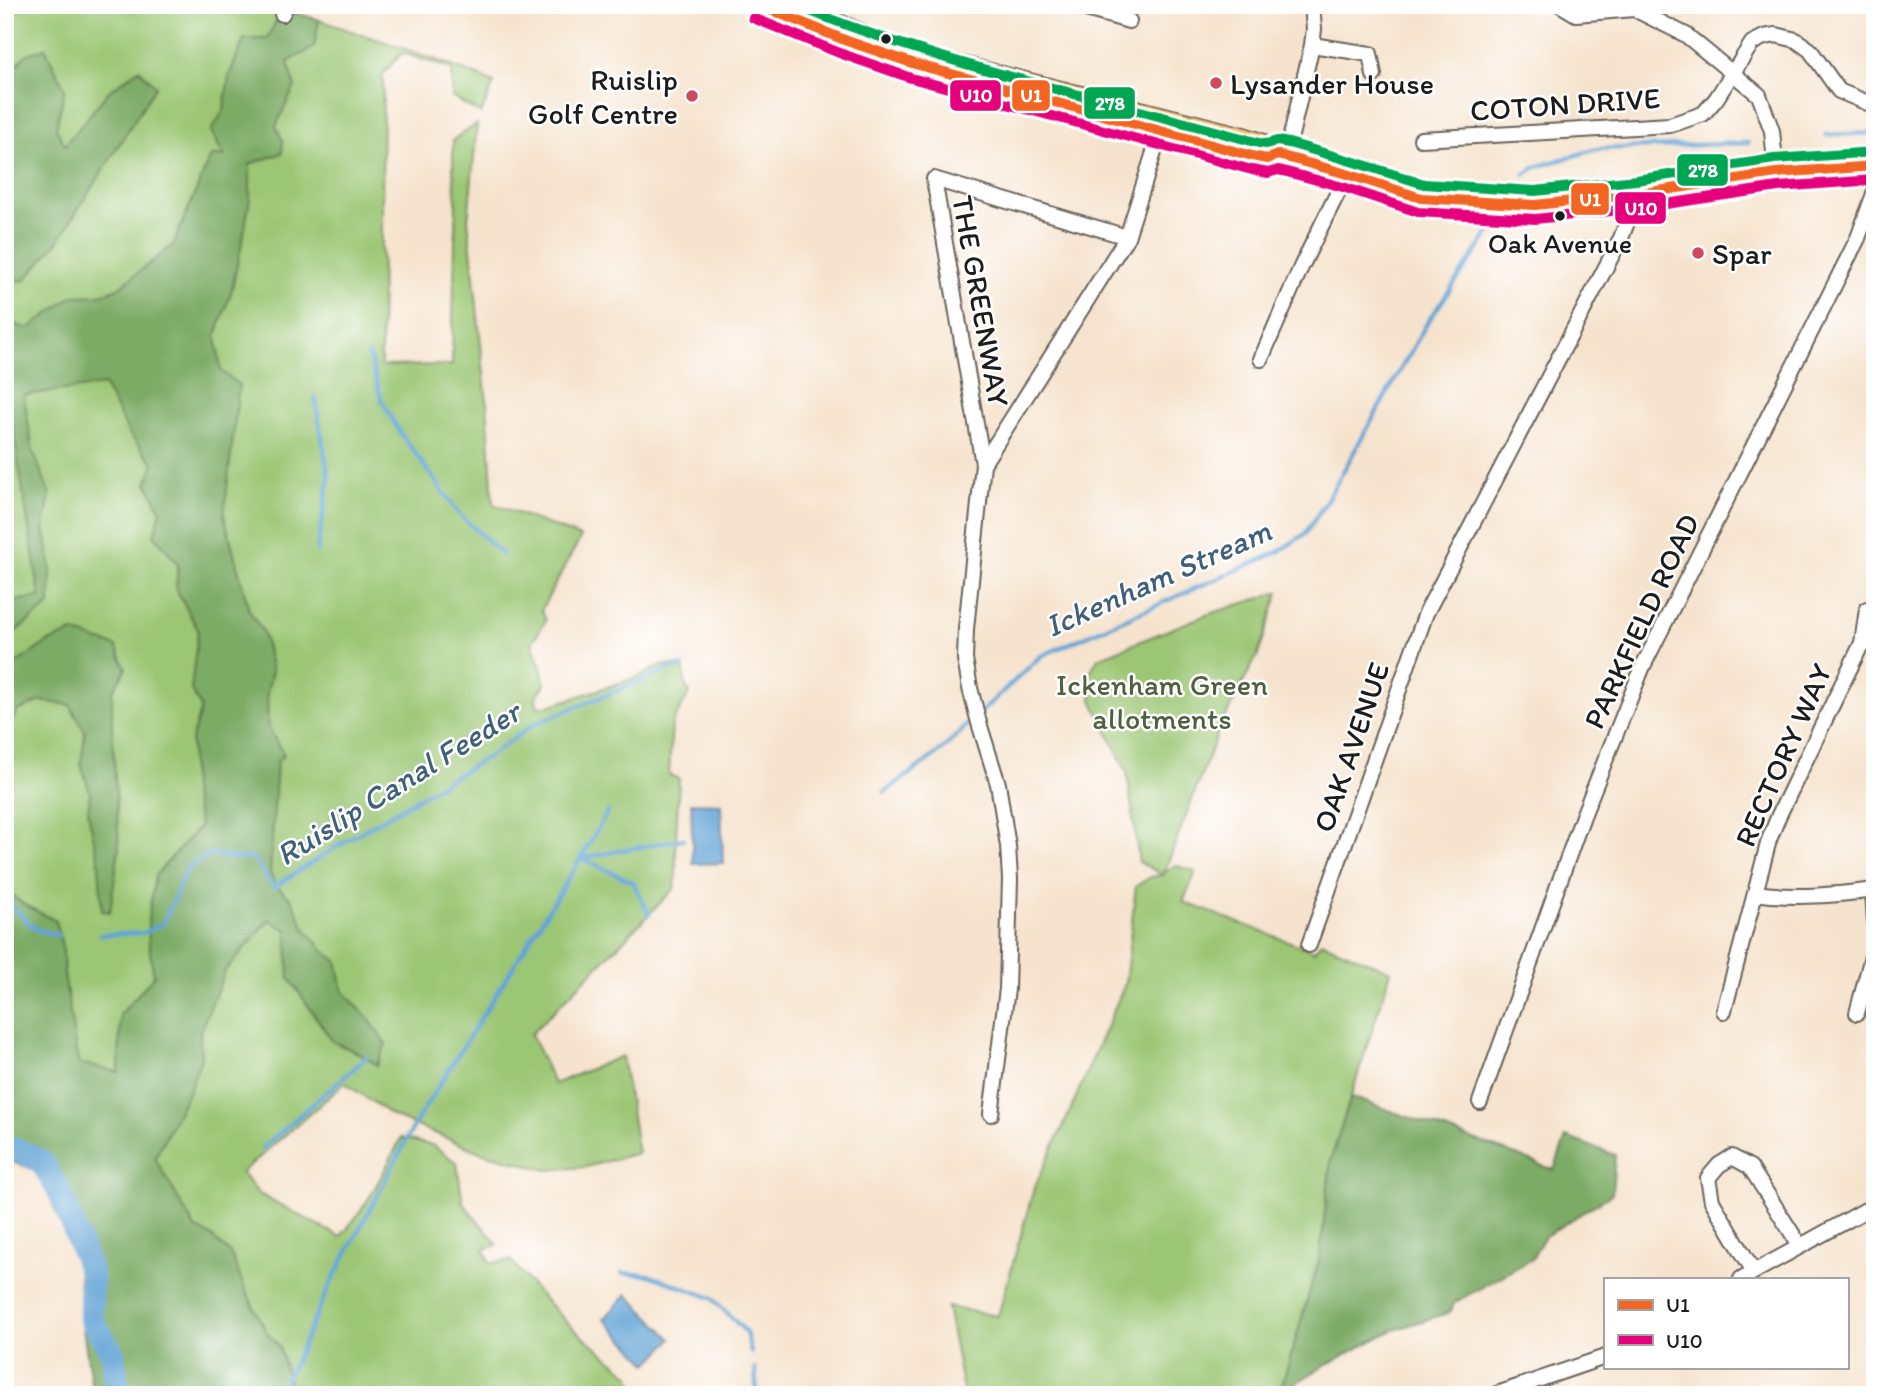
<svg xmlns="http://www.w3.org/2000/svg" width="1880" height="1400" font-family="Itim,sans-serif">
  <style>
    .green { fill: #9bc673; stroke: #5c7148; stroke-width: 2 }
    .forest { fill: #7cab65; stroke: #4c6440; stroke-width: 2 }
    .water { fill: #63a4d6; stroke: #406079; stroke-width: 2 }
    .lines { fill: none; stroke-linecap: round; stroke-linejoin: round }
    .stream { stroke: #63a4d6; stroke-width: 4.5 }
    .river { stroke: #63a4d6; stroke-width: 24 }
    .minor-casing { stroke: #68625a; stroke-width: 18 }
    .major-casing { stroke: #68625a; stroke-width: 21 }
    .minor { stroke: #fff; stroke-width: 14 }
    .major { stroke: #f7c06b; stroke-width: 18 }
    .bus-1-casing { stroke: #fff; stroke-width: 16 }
    .bus-2-casing { stroke: #fff; stroke-width: 16 }
    .bus-3-casing { stroke: #fff; stroke-width: 16 }
    .bus-1 { stroke: #f26522; stroke-width: 10 }
    .bus-2 { stroke: #e5007d; stroke-width: 10 }
    .bus-3 { stroke: #00a651; stroke-width: 10 }
    .bus-dot { fill: #1c1c1c; stroke: #fff; stroke-width: 2.5 }
    .poi-dot { fill: #d1495b; stroke: #fff; stroke-width: 2.5 }
    .labels { text-anchor: middle; dominant-baseline: central; stroke-width: 5; stroke-linejoin: round; paint-order: stroke }
    .bus-label { font-size: 28px; fill: #1c1c1c; stroke: #fff }
    .poi-label { font-size: 30px; fill: #1c1c1c; stroke: #fff; text-anchor: start }
    .street-label { font-size: 30px; fill: #1c1c1c; stroke: #fff }
    .park-label { font-size: 30px; fill: #4f603f; stroke: #fff }
    .water-label { font-size: 32px; font-style: italic; fill: #406079; stroke: #fff }
    .line-badge { stroke: #fff; stroke-width: 2.5 }
    .badge-label { font-size: 19px; text-anchor: middle; font-weight: bold; fill: #fff }
  </style>
  <rect width="100%" height="100%" fill="#fff"/>
  <filter id="ink" filterUnits="userSpaceOnUse"><feTurbulence type="fractalNoise" baseFrequency=".0143" numOctaves="2"/><feDisplacementMap in="SourceGraphic" scale="14" xChannelSelector="R" yChannelSelector="G"/><feConvolveMatrix kernelMatrix="1 2 1 2 8 2 1 2 1" color-interpolation-filters="sRGB"/></filter>
  <filter id="wash" filterUnits="userSpaceOnUse"><feTurbulence type="fractalNoise" baseFrequency=".00686" numOctaves="4" result="noise"/><feDisplacementMap in="SourceGraphic" scale="28" xChannelSelector="R" yChannelSelector="G"/><feGaussianBlur stdDeviation="1.57" result="paint"/><feColorMatrix in="noise" values="0 0 0 0 0 0 0 0 0 0 0 0 0 0 0 0 0 1.4 0 .05"/><feComposite in="paint" operator="in"/></filter>
  <g filter="url(#wash)">
    <rect width="100%" height="100%" fill="#f6e3cd"/>
    <path class="green" d="M5,5h260l-2,4c33,0 63,14 94,24 47,15 92,30 137,50l-13,31 -29,-17v-28l-50,-16 -19,21 -2,292 71,-1 4,-164 -3,-31v-30l24,-16 -9,96 19,183 6,101 88,33 -40,73 5,10 -14,23 9,24 4,18 -9,11 1,11 15,-2 86,-28 24,-12 21,1 3,21 4,6 -18,30 -3,52 10,4 -3,59v41l-2,10 -143,145 23,50 68,-28 16,97 -52,14 -40,3 -66,-18 -87,-36 -48,-33 -104,90 18,21 81,43c26,-29 44,-64 61,-99l33,8 23,17 6,40 35,42 -14,4 6,14 21,-3 28,34 35,35 57,47 4,19h-409l-87,-142 -134,-112z
      M1279,592l-20,60 -40,77 -55,144 11,-8 21,7 -13,30 131,49 7,-9 70,29 -60,188 -11,98 -41,138h-315l-17,-88 51,9 36,-128 33,-70 58,-134 11,-98 15,-9 12,-2 -24,-13 -12,-90 -35,-72 -4,-24 10,-18 108,-43z"/>
    <path class="forest" d="M282,9l37,11 -5,27 -26,15 7,24 -19,40 7,15 -1,12 -32,11v34l-6,36 -13,59 -15,42 5,36 18,14 -15,130 25,95 14,22 9,38 -5,24 1,33 16,28 -7,6 -7,112 5,11 17,16 13,29 18,21 14,11 6,30 26,28 17,25 -9,21 -19,-12 -25,-11 -44,-64 -2,-48 -18,-10 -44,51 -25,61 1,27 -14,36 -32,63 40,70 16,8 20,18 13,33 23,46 12,13 12,43 -1,6h-197l-12,-80 -3,-58 -24,-48 -5,-22 -12,-17 -32,-10v-271l18,15 33,17 7,30 1,23 14,89 41,9 1,-57 34,-39 -5,-30 -1,-26 7,-44 45,-50 -8,-35 -1,-51 10,-32 -10,-18 7,-60 -22,-41 2,-25 -24,-29 7,-24 -14,-28 7,-20 -24,-28 -26,-50 -80,10 8,53 18,47 -6,32 7,43 -1,35 -31,24 -14,9v-36l35,-5 -35,-218v-58l23,8 45,-33 28,-1 17,-7 55,-43 38,-89h13l-13,-25 13,-21 5,-34 15,-37h23z
      M45,48l20,41 -9,39 9,17 44,-54 30,-22 17,17 -99,157 -33,38 -19,-3v-201l22,-23z
      M73,632l43,14 10,23 -14,23v33l7,123 -9,64 -8,-1 -3,-49 -11,-49 2,-20 -9,-29 4,-32 -15,-27 -29,-4 -24,10 -4,8 -8,2v-56l7,1 36,-24z
      M1351,1097l157,55 46,18 12,-33 49,18 -3,39 -68,43 -12,22 -78,44 -3,9 -60,19 -63,33 -48,28 40,-135 11,-98z"/>
    <path class="water" d="M691,803l30,1 2,59 -30,1z
      M627,1294l45,45 -24,25 -44,-45z"/>
    <g class="lines">
      <path class="stream" d="M1826,135l49,-2
        M1525,174l11,-7 61,-18 151,-6
        M369,355l13,46 17,30 62,85 42,39
        M315,397l14,82 -12,72
        M980,713l61,-57 237,-104 27,-18 19,-29 103,-182 67,-97
        M885,792l58,-43 30,-30
        M608,811l-27,47 52,24 16,32
        M5,900l32,30 21,5
        M100,935l43,-2 20,-9 24,-56 23,-14 20,4h23l21,29 70,-45 147,-87 43,-31 136,-55 13,-3
        M262,1148l104,-90
        M622,1273l27,2 63,23 34,34 5,20
        M755,1369l2,26
        M276,1395l18,-31 33,-73 89,-169 165,-264 102,-19"/>
      <path class="river" d="M5,1150h12l25,12 20,35 29,77v45l22,35 5,41"/>
    </g>
  </g>
  <g filter="url(#ink)">
    <g class="lines">
      <defs>
        <path id="minor" d="M1072,5l57,16
          M1561,5l15,9 58,-5 52,26 73,60 13,36 4,42
          M282,14l5,-9
          M1312,45l58,9 4,21
          M1421,139l249,-14 33,-11 13,-15 36,-56 12,-6 12,-2 20,5 14,10 29,41 36,15
          M1286,157l26,-112 2,-16 -2,-24
          M1261,359l41,-94 45,-91
          M983,464l-49,-285 193,58
          M1862,643l5,-34
          M1873,891l2,31
          M1755,893c40,6 80,2 120,-3
          M1309,945l117,-332 195,-375 17,-44
          M1724,1011l45,-171 10,-25 83,-172 13,2
          M1857,1013l18,-68
          M1480,1102l103,-286 60,-150 215,-428 17,-47v-17
          M991,1114l16,-125 3,-110 -2,-33 -10,-62 -19,-61 -9,-35 -5,-29 1,-30 17,-165 144,-227 37,-116
          M1754,1272l-42,-71 -4,-23 11,-13 13,-8 18,10 50,79
          M1741,1279l134,-74
          M1494,1395l111,-38"/>
        <path id="major" d="M758,5l60,25 61,22
          M794,5l82,34 65,21 304,77 15,5 11,9 15,6 61,17 74,24 114,7 103,-11 138,-21 99,-7
          M1013,91l167,44 76,22 12,2 9,-4 3,1"/>
      </defs>
      <use href="#minor" class="minor-casing"/>
      <use href="#major" class="major-casing"/>
      <use href="#minor" class="minor"/>
      <use href="#major" class="major"/>
      <defs>
        <path id="bus-1" d="M759,5l88,36 68,23 341,93 12,2 9,-4 9,2 61,17 74,24 114,7 103,-11 138,-21 99,-7"/>
        <path id="bus-2" d="M753,18l89,36 69,24 341,92 16,3 10,-3 5,1 60,16 75,25 117,7 105,-11 138,-21 97,-7"/>
        <path id="bus-3" d="M795,5c150,62 309,94 464,138l7,1 11,-3 12,2 62,18 73,23 111,7 101,-11 138,-21 100,-7"/>
      </defs>
      <use href="#bus-1" class="bus-1-casing"/>
      <use href="#bus-2" class="bus-2-casing"/>
      <use href="#bus-3" class="bus-3-casing"/>
      <use href="#bus-1" class="bus-1"/>
      <use href="#bus-2" class="bus-2"/>
      <use href="#bus-3" class="bus-3"/>
    </g>
  </g>
  <g class="bus-dot">
    <circle cx="886" cy="39" r="6"/>
    <circle cx="1560" cy="216" r="6"/>
  </g>
  <g class="poi-dot">
    <circle cx="1216" cy="83" r="7"/>
    <circle cx="692" cy="96" r="7"/>
    <circle cx="1698" cy="253" r="7"/>
  </g>
  <g class="labels">
    <g class="bus-label">
      <text x="1560" y="243">Oak Avenue</text>
    </g>
    <g class="poi-label">
      <text x="678" y="79" text-anchor="end">Ruislip<tspan x="678" dy="34">Golf Centre</tspan></text>
      <text x="1230" y="83">Lysander House</text>
      <text x="1712" y="253">Spar</text>
    </g>
    <g class="street-label">
      <text transform="translate(1565 104) rotate(-4)">COTON DRIVE</text>
      <text transform="translate(981 301) rotate(80)">THE GREENWAY</text>
      <text transform="translate(1641 621) rotate(-65)">PARKFIELD ROAD</text>
      <text transform="translate(1351 747) rotate(-71)">OAK AVENUE</text>
      <text transform="translate(1783 755) rotate(-66)">RECTORY WAY</text>
    </g>
    <g class="park-label">
      <text x="1162" y="684">Ickenham Green<tspan x="1162" dy="34">allotments</tspan></text>
    </g>
    <g class="water-label">
      <text transform="translate(1158 578) rotate(-24)">Ickenham Stream</text>
      <text transform="translate(398 783) rotate(-32)">Ruislip Canal Feeder</text>
    </g>
  </g>
  <g class="line-badge">
    <rect x="949" y="79" width="53" height="33" rx="7" fill="#e5007d"/>
    <rect x="1011" y="79" width="40" height="33" rx="7" fill="#f26522"/>
    <rect x="1083" y="86" width="53" height="34" rx="7" fill="#00a651"/>
    <rect x="1676" y="153" width="53" height="34" rx="7" fill="#00a651"/>
    <rect x="1570" y="182" width="40" height="34" rx="7" fill="#f26522"/>
    <rect x="1614" y="191" width="53" height="34" rx="7" fill="#e5007d"/>
  </g>
  <g class="badge-label">
    <text x="976" y="102">U10</text>
    <text x="1031" y="102">U1</text>
    <text x="1110" y="110">278</text>
    <text x="1703" y="177">278</text>
    <text x="1590" y="206">U1</text>
    <text x="1641" y="215">U10</text>
  </g>
  <rect width="1880" height="1400" fill="none" stroke="#fff" stroke-width="28"/>
  <rect x="1604" y="1278" width="245" height="91" fill="#ffffff" stroke="#a4a4a4" stroke-width="2"/>
  <rect x="1618" y="1300" width="35" height="10" fill="#f26522" stroke="#a4a4a4" stroke-width="2"/>
  <text x="1666" y="1312" font-size="21" fill="#1c1c1c">U1</text>
  <rect x="1618" y="1335" width="35" height="10" fill="#e5007d" stroke="#a4a4a4" stroke-width="2"/>
  <text x="1666" y="1348" font-size="21" fill="#1c1c1c">U10</text>
</svg>
